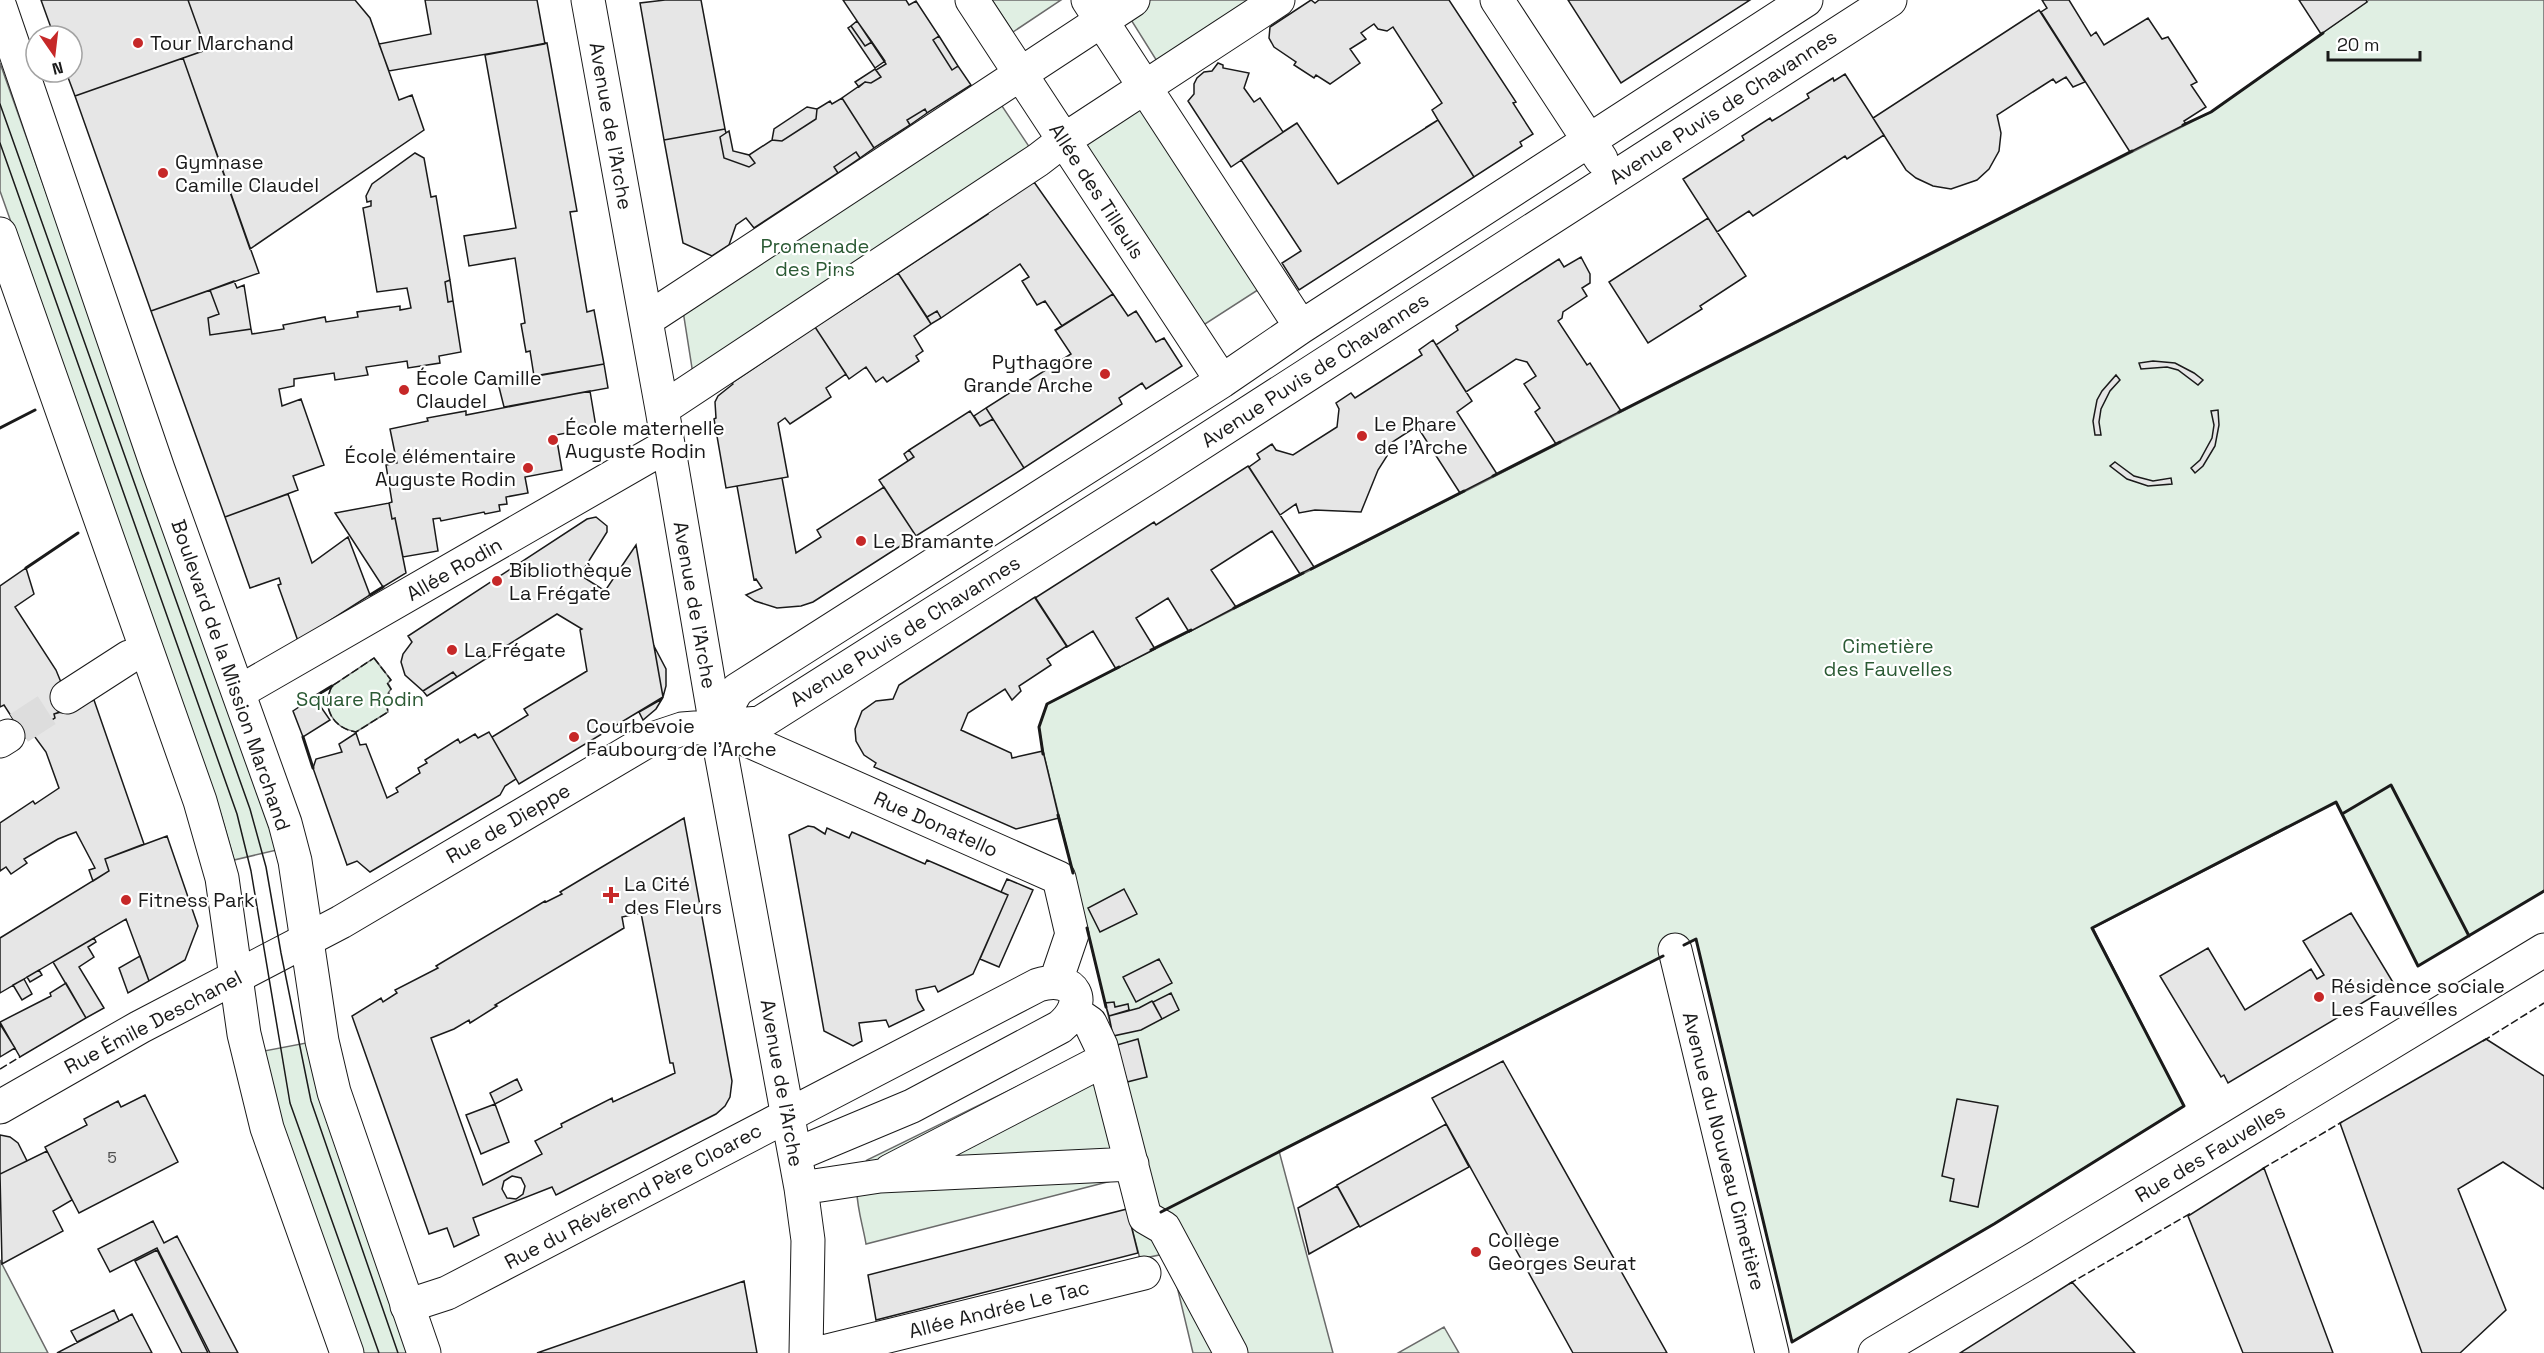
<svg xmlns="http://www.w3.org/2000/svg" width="2544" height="1353" font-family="'Space Grotesk',sans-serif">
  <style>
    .green { fill: #e0efe3; stroke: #6a6a6a; stroke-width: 1.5 }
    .building { fill: #e6e6e6; stroke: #1a1a1a; stroke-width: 1.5; fill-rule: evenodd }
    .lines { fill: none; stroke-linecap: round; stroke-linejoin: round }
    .minor-tunnel { stroke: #ddd; stroke-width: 33; stroke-dasharray: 33 16; stroke-linecap: butt }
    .minor-casing { stroke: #1a1a1a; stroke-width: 35 }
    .major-casing { stroke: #1a1a1a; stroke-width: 35 }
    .minor { stroke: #fff; stroke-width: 33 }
    .major { stroke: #fff; stroke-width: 33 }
    .tram { stroke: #1a1a1a; stroke-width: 1.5 }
    .fence { stroke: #1a1a1a; stroke-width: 1.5; stroke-dasharray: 8 3; stroke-linecap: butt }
    .wall { stroke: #1a1a1a; stroke-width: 3 }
    .poi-dot { fill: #c62828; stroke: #fff; stroke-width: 2 }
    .labels { text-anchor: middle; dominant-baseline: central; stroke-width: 4.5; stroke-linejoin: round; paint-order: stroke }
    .number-label { font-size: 16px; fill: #4d4d4d }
    .poi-label { font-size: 20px; fill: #1a1a1a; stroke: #fff; text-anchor: start }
    .street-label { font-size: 20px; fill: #1a1a1a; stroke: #fff }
    .park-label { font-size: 20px; fill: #2b5a34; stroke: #fff }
  </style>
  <rect width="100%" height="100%" fill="#fff"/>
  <path class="green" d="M992,0h69l-48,32z
    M1133,0h145l-113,74 -42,-67z
    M2369,0h175v891l-126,75 -82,-163 -243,125 91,178 -190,118 -202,118 -96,-403 -417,212 54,202h-140l-24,-100 -29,6 -21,-80 -253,65c-4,-26 -19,-62 1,-84l247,-121 -71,-288 -4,-24 8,-23 1164,-592z
    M0,63l272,763 5,24 -43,10 -13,-45 -221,-624z
    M992,91l46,69 -343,227 -14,-89z
    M1143,102l121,184 -62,40 -121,-184z
    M374,658l17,22 -3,3 3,6c-6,7 -6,14 -3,23l-32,20c-23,-4 -35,-24 -24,-46z
    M306,1043l104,310h-50l-76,-214 -20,-88z
    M0,1260l2,4 46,89h-48z
    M1444,1327l15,26h-61z"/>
  <path class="building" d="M41,0h147l18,50 -131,46 -9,-24h6v-36h-18z
    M188,0h167l15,18 29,82 13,-5 12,35 -174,119 -67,-191 23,-8z
    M425,0h112l8,44 -156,27 -10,-27 52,-10z
    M665,0h36l24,129 -61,11 -24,-137z
    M843,0h63l3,5 7,-4 23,35 -6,4 19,30 6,-4 13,19 -44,28 -2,-4 -18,11 3,5 -36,23 -32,-50 23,-16 6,1 10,-6 -5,-7 10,-6z
    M1311,0l4,3 4,-3h130l67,102 -3,1 20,31 -13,8 2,4 -48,31 -36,-57 -13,8 13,-8 -6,-10 10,-7 -49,-76 -6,4 -9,-2 -4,-5 -13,9 5,6 -16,10 10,14 -30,21 -14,-9 -2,3 -20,-13 2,-3 -22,-15 -5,-9 1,-11z
    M1568,0h182l-129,83z
    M2042,0h27l22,36 5,-4 8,13 44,-27 14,21 6,-2 29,45 -6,3 15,22 -22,14 2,3 -56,28 -89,-140 6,-4z
    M2299,0h67l1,2 -46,32z
    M2039,10l46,72 -12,5 -7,-10 -10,6 -3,-4 -56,36 4,18 -2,18 -10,18 -12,11 -26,9 -18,-3 -17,-8 -10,-8 -33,-52z
    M857,21l15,21 -7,4 -14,-20z
    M851,26l14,20 7,-4 13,19 -10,7 -27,-40z
    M939,36l19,30 -6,4 -19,-30z
    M547,43l30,168 -7,1 17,100 7,-2 10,54 -70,12 -4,-25 -4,1 -5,-28 4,-1 -10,-65 -46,8 -5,-30 52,-8 -31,-173z
    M183,58l76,215 -108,38 -76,-215z
    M1218,63l5,2v3l26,5 -5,15 10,14 6,-4 23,34 14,-9 -66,44 -43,-66 6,-7v-10l3,-6 7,-6 8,-1z
    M875,69l6,8 -10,6 -6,-1 -6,5 -4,-5z
    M1845,74l39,61 -37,24 -2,-3 -92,60 -4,-5 -32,21 -34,-53 61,-39 -2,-4 28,-18 2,3 37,-23 -2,-4 26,-16 1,3z
    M842,98l32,50 -14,10 -4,-6 -22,15 4,6 -84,55 -8,-10 -10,7 -7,20 -17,11 -29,-13 -19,-103 61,-11 1,4 -6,4 4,21 25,9 6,-4 -6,-8 23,-15 10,1 34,-22 1,-10 13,-8 2,3z
    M807,107l10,2 -1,10 -34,22 -10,-1 2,-11z
    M925,109l2,4 -17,12 -3,-5z
    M1438,120l36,57 -175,113 -17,-27 19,-12 -60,-91 56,-37 41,61z
    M729,131l4,20 16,4 6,8 -6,4 -25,-9 -4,-21z
    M856,152l4,6 -22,15 -4,-6z
    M415,153l9,5 7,39 5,-1 14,84 -5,2 3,20 5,-1 8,51 -22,4 1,7 -32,5 -1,-7 -41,6 2,8 -33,5 -1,-7 -40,6v7l-15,3 3,17 19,-7 23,66 -31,11 5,14 -73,27 -74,-206 59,-21 9,24 -11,4 2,17 41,-6 1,5 32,-5 -1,-4 42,-8 1,5 32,-5 -1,-5 43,-6v4l11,-2 -4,-20 -30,4 -14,-84 8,-2v-5l-4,1 -1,-6 6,-12z
    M1034,182l79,112 -57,36 6,-4 -17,-25 -8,4 -15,-24 7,-4 -9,-13 -79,54 -4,-7 -10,6 -29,-44 90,-59 -5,-8z
    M1708,218l38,58 -46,30 2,3 -54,34 -39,-61z
    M1581,257l9,17v9l-8,5 5,8 -24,16 -1,6 -4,3 29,44 3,-2 31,48 -65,33 -21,-32 5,-4 -16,-24 12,-8 -9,-14 -11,-3 -50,33 -30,-47 22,-15 -2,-4 103,-67 5,8z
    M898,273l33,51 -17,12 9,15 -7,5 3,5 -32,21 -4,-5 -7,5 -10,-15 -17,12 -34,-52z
    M450,280l3,21 -5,1 -3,-20z
    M234,281l3,7 7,-3 7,44 -41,6 -2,-17 11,-4 -9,-24z
    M1113,294l15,22 8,-5 20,31 8,-4 18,28 -36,23 -4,-6 -23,15 3,6 -98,64 -38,-60 85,-54 -16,-24z
    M937,311l4,7 -10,6 -4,-7z
    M815,327l31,47 -20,14 5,9 -41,27 -5,-6 -7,5 10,54 -62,11 -12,-69 2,-1 -1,-16 3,-6 15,-12 -1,-1z
    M1433,340l39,61 -15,11 40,62 -37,19 -43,-67 -37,24 7,6 -9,14 -17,42 -46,-2 -16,3 -3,-9 -16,11 -31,-48 11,-8 -3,-5 15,-10 4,6 17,5 44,-28 2,-18 -3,-6 15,-10 4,5 67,-43 -3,-5z
    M2153,361l22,2 19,10 9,7 -5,5 -20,-15 -11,-3 -26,2 -2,-6z
    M604,364l4,24 -104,19 -6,-24z
    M2116,375l4,5 -10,11 -9,18 -2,13 2,13h-6l-2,-14 4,-21 5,-9z
    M590,391l6,36 -40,8 6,35 -37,7 3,16 -22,4 1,7 -8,1 1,6 -15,3 -1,-2 -43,9 -1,-3 -7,1 5,32 -35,6 -8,-39 -3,1 -3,-16 3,-1 -6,-37 11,-2 -7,-34 38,-8 -1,-3 39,-7v4z
    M986,408l7,11 -13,7 -6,-10z
    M2218,410l1,15 -4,21 -12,20 -8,7 -4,-5 9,-8 12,-22 2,-13 -3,-14z
    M970,411l10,15 13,-7 31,49 -108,68 -37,-56 35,-23 -5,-7z
    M909,450l5,7 -6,4 -4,-7z
    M2115,462l19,14 19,5 18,-3 1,6 -24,2 -21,-7 -17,-13z
    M1248,466l66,101 -14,7 -28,-43 -61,39 25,37 -47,25 -21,-34 -32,20 19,31 -39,20 -23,-38 -26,16 -32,-49 119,-76 2,3z
    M782,478l14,75 25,-16 -4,-7 67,-43 32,49 -103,66 -12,4 -24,2 -22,-7 -9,-6 16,-7 -6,-9 -2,1 -17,-94z
    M288,494l24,69 36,-26 22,58 -72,46 -20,-56 3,-1 -2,-6 -29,10 -25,-71z
    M389,503l3,16 3,-1 11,55 -23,14 -48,-74z
    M596,517l11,9v6l-27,43 25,16 31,-46 27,152 -144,87 -27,-47 36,-22 -4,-6 63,-38 -7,-41 2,-1 -25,-15 -100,63 -4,-5 -30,19 -18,-16 -4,-13 2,-8 9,-12 -4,-6 179,-117z
    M26,568l8,26 -19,13 41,63 11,27 1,13 -14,4 1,4 -30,20 -21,-33 -4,2v-121z
    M1035,597l32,49 -20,13 4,6 -32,21 2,5 -9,9 -7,-11 -37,24 -7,17 50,23 1,5 31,-7 16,67 -43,11 -142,-62 2,-4 -12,-8 -8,-14 -1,-12 7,-18 14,-10 17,-2 6,-14z
    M654,646l12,23v17l-3,11z
    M453,672l4,5 -30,19 -4,-5z
    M314,697l16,23 -27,17 -10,-26z
    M662,699l-6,10 -13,11 -4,-8z
    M94,700l50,144 -39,15 4,12 -16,10 -4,-11 6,-2 -19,-36 -18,7 -34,20 3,4 -16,11 -5,-7 -6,4v-48l33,-22 2,3 24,-16 -13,-36 -14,-19 23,-15 -1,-4z
    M489,732l27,47 -11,7 -5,9 -130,77 -13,-11 -10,4 -34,-97 3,-9 26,-7 -3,-8 17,-11 4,12 6,-1 21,54 11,-6 -2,-4 24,-15 -2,-5 9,-5 -2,-3 33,-21 2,4 15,-9 3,4z
    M684,818l48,263 -2,16 -5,9 -9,8 -160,81 -4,-8 -79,31 6,17 -25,12 -7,-19 -18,6 -77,-218 29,-18 2,4 14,-9 -2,-3 43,-22 -2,-2 109,-65 1,1 16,-8 -2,-2zM641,913l29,150h3l2,10 -62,29 -1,-4 -51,26 1,3 -27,14 7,13 -59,31 -52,-147 23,-9 15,-9 1,3 27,-17 -2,-1 129,-77 -2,-11zM512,1176l9,2 4,8 -2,8 -7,5 -9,-1 -5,-9 2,-8z
    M808,826l6,1 11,7 2,-6 22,10 3,-6 73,32 2,-4 81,35 -35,79 -35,18 -3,-6 -19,4 2,10 6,10 -35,17 -3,-7 -27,3 3,18 -9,5 -29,-15 -35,-196z
    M167,836l31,90 -13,34 -36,21 -23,-62 -126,74v-55l109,-67 -4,-12z
    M1007,879l26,11 -34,77 -19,-8 28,-64 -7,-3z
    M1124,889l13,25 -37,18 -12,-24z
    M2351,913l43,71 -166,99 -4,-8 -3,2 -61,-101 48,-28 37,62 66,-41 6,10 7,-4 -21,-34z
    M94,938l2,4 -8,5 6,10 -15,10 25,41 -18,10 -33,-56z
    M140,956l9,25 -21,12 -9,-25z
    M1159,959l13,24 -36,19 -13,-25z
    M39,970l3,5 -12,7 -3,-5z
    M24,979l8,15 -10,6 -9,-15z
    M66,983l20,35 -66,39 -20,-35 51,-26 -1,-3z
    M1171,993l8,17 -17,9 -9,-17z
    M1152,1001l10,18 -21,11 -28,6 -4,-20 30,-8z
    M1114,1002l1,5 13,-3 1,6 -20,6 -4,-13z
    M0,1024l15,24 -15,9z
    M1138,1039l9,38 -20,5 -10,-37z
    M2486,1039l58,37v113l-41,-27 -45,27 48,121 -46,43h-38l-82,-230z
    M1503,1061l164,292h-94l-141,-255z
    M517,1079l5,11 -27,14 -5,-11z
    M145,1095l33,67 -99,51 -34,-66 42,-22 -3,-6 34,-18 3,6z
    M1957,1099l41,7 -20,101 -28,-6 4,-22 -12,-3z
    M495,1104l14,38 -28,12 -15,-39z
    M1446,1124l23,43 -109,60 -23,-42z
    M0,1135l10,2 8,6 9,18 -27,13z
    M47,1151l25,49 -19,11 10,20 -61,33 -2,-90z
    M2264,1168l69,185h-90l-55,-137z
    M1337,1186l22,40 -50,28 -11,-46z
    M1127,1209l11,44 -262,67 -8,-45z
    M153,1221l11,22 13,-7 61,117h-28l-53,-105 -47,24 -12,-23z
    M157,1250l51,103h-26l-47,-92z
    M744,1281l13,72h-220z
    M2072,1282l63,71h-175z
    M114,1310l5,11 -42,21 -6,-11z
    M132,1314l20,39h-95l62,-32z"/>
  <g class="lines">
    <path class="minor-tunnel" d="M19,728l48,-31"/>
    <defs>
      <path id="minor" d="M588,0l74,409 54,317 85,462 7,52 -2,113
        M972,0l250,381
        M1088,0l213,327
        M1497,0l104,159
        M646,320l487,-320
        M662,409l376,-249 26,-20 214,-140
        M239,692l429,-247
        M67,697l62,-40
        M716,726l21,-36 485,-309 79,-54 505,-327
        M720,728l339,150 13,56 -16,47
        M0,741l8,-5
        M1675,950l97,403
        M1074,1012l16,11 11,23 44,171 19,11 67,125
        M0,1107l140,-80 201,-105 308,-182 33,-11 78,-6 398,-252 732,-471
        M890,1171l214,-111
        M801,1188l79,-12 252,-12
        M407,1306l40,-13 591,-308c37,-11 52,17 22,42l-148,79 -117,49
        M819,1353l325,-80
        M1875,1353l156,-92 513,-311"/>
      <path id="major" d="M0,7l158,462 127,354 10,38 27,180 12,51 90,261
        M0,234l200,567 22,77 22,156 23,94 80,225"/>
    </defs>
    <use href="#minor" class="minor-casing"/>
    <use href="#major" class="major-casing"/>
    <use href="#minor" class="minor"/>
    <use href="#major" class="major"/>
    <path class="tram" d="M0,104l250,705 16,58 15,86 30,148 87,252
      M0,143l237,671 14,57 39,232 89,250"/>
    <path class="fence" d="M374,658l17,22 -4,3 4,6 -5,10 2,13 -32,20c-23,-4 -35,-24 -24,-46z
      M2483,1041l61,-38
      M0,1069l20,-12
      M2262,1169l80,-47
      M2069,1284l122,-71"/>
    <path class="wall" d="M2183,125l28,-13 112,-79
      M1619,412l513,-261
      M0,428l35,-18
      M1493,476l67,-34
      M26,568l52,-35
      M1311,569l153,-78
      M370,595l13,-8
      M1234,608l69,-35
      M1151,650l40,-20
      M314,697l18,-11
      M303,737l10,31
      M1043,754l-4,-27 8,-23 72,-37
      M2342,814l49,-29 78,151
      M1058,815l15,58
      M1087,928l19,79
      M1684,945l12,-6 96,403 202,-118 190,-118 -92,-178 244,-126 82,164 126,-75
      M1161,1212l502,-256"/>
  </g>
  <g class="poi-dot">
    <circle cx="138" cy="43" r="6"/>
    <circle cx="163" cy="173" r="6"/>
    <circle cx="1105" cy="374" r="6"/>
    <circle cx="404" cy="390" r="6"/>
    <circle cx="1362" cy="436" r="6"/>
    <circle cx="553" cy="440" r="6"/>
    <circle cx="528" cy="468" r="6"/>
    <circle cx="861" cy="541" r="6"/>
    <circle cx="497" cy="581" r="6"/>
    <circle cx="452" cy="650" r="6"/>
    <circle cx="574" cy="737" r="6"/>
    <path d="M608 886h6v6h6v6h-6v6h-6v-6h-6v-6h6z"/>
    <circle cx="126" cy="900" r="6"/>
    <circle cx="2319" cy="997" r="6"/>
    <circle cx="1476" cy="1252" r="6"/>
  </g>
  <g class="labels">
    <g class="number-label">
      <text x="112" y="1157">5</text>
    </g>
    <g class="poi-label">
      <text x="150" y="43">Tour Marchand</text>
      <text x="175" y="162">Gymnase<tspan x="175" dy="23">Camille Claudel</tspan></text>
      <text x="1093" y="362" text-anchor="end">Pythagore<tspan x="1093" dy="23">Grande Arche</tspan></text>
      <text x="416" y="378">École Camille<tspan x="416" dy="23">Claudel</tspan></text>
      <text x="1374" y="424">Le Phare<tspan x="1374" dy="23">de l'Arche</tspan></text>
      <text x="565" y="428">École maternelle<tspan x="565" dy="23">Auguste Rodin</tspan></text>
      <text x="516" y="456" text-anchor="end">École élémentaire<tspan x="516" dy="23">Auguste Rodin</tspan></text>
      <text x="873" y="541">Le Bramante</text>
      <text x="509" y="570">Bibliothèque<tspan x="509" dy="23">La Frégate</tspan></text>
      <text x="464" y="650">La Frégate</text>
      <text x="586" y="726">Courbevoie<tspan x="586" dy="23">Faubourg de l'Arche</tspan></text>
      <text x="624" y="884">La Cité<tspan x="624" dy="23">des Fleurs</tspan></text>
      <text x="138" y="900">Fitness Park</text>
      <text x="2331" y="986">Résidence sociale<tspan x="2331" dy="23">Les Fauvelles</tspan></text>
      <text x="1488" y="1240">Collège<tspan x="1488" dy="23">Georges Seurat</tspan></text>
    </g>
    <g class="street-label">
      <text transform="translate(1723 107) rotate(-33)">Avenue Puvis de Chavannes</text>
      <text transform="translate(611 126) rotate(80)">Avenue de l'Arche</text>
      <text transform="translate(1097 191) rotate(57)">Allée des Tilleuls</text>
      <text transform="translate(1315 370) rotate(-33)">Avenue Puvis de Chavannes</text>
      <text transform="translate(454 569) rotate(-30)">Allée Rodin</text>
      <text transform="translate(695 605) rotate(80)">Avenue de l'Arche</text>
      <text transform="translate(905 631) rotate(-32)">Avenue Puvis de Chavannes</text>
      <text transform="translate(231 675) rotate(71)">Boulevard de la Mission Marchand</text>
      <text transform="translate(508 823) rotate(-30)">Rue de Dieppe</text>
      <text transform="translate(936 824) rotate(24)">Rue Donatello</text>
      <text transform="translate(153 1022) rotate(-28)">Rue Émile Deschanel</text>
      <text transform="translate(782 1083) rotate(80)">Avenue de l'Arche</text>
      <text transform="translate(1724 1151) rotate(76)">Avenue du Nouveau Cimetière</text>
      <text transform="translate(2210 1153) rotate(-31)">Rue des Fauvelles</text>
      <text transform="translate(633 1196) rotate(-28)">Rue du Révérend Père Cloarec</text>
      <text transform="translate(999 1309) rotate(-14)">Allée Andrée Le Tac</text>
    </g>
    <g class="park-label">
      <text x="815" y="246">Promenade<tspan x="815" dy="23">des Pins</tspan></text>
      <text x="1888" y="646">Cimetière<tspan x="1888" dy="23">des Fauvelles</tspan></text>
      <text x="360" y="699">Square Rodin</text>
    </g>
  </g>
  <g transform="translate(54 54) rotate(166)"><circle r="28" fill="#ffffff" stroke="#a3a3a3" stroke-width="1.5"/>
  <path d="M0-4.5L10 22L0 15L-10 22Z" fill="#c62828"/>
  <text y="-9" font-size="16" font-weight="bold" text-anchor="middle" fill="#1a1a1a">N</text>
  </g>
  <path d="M2328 51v9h92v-9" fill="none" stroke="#1a1a1a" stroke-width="3"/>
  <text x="2337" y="51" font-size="18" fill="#1a1a1a" stroke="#ffffff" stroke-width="4.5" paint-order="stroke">20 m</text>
</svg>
